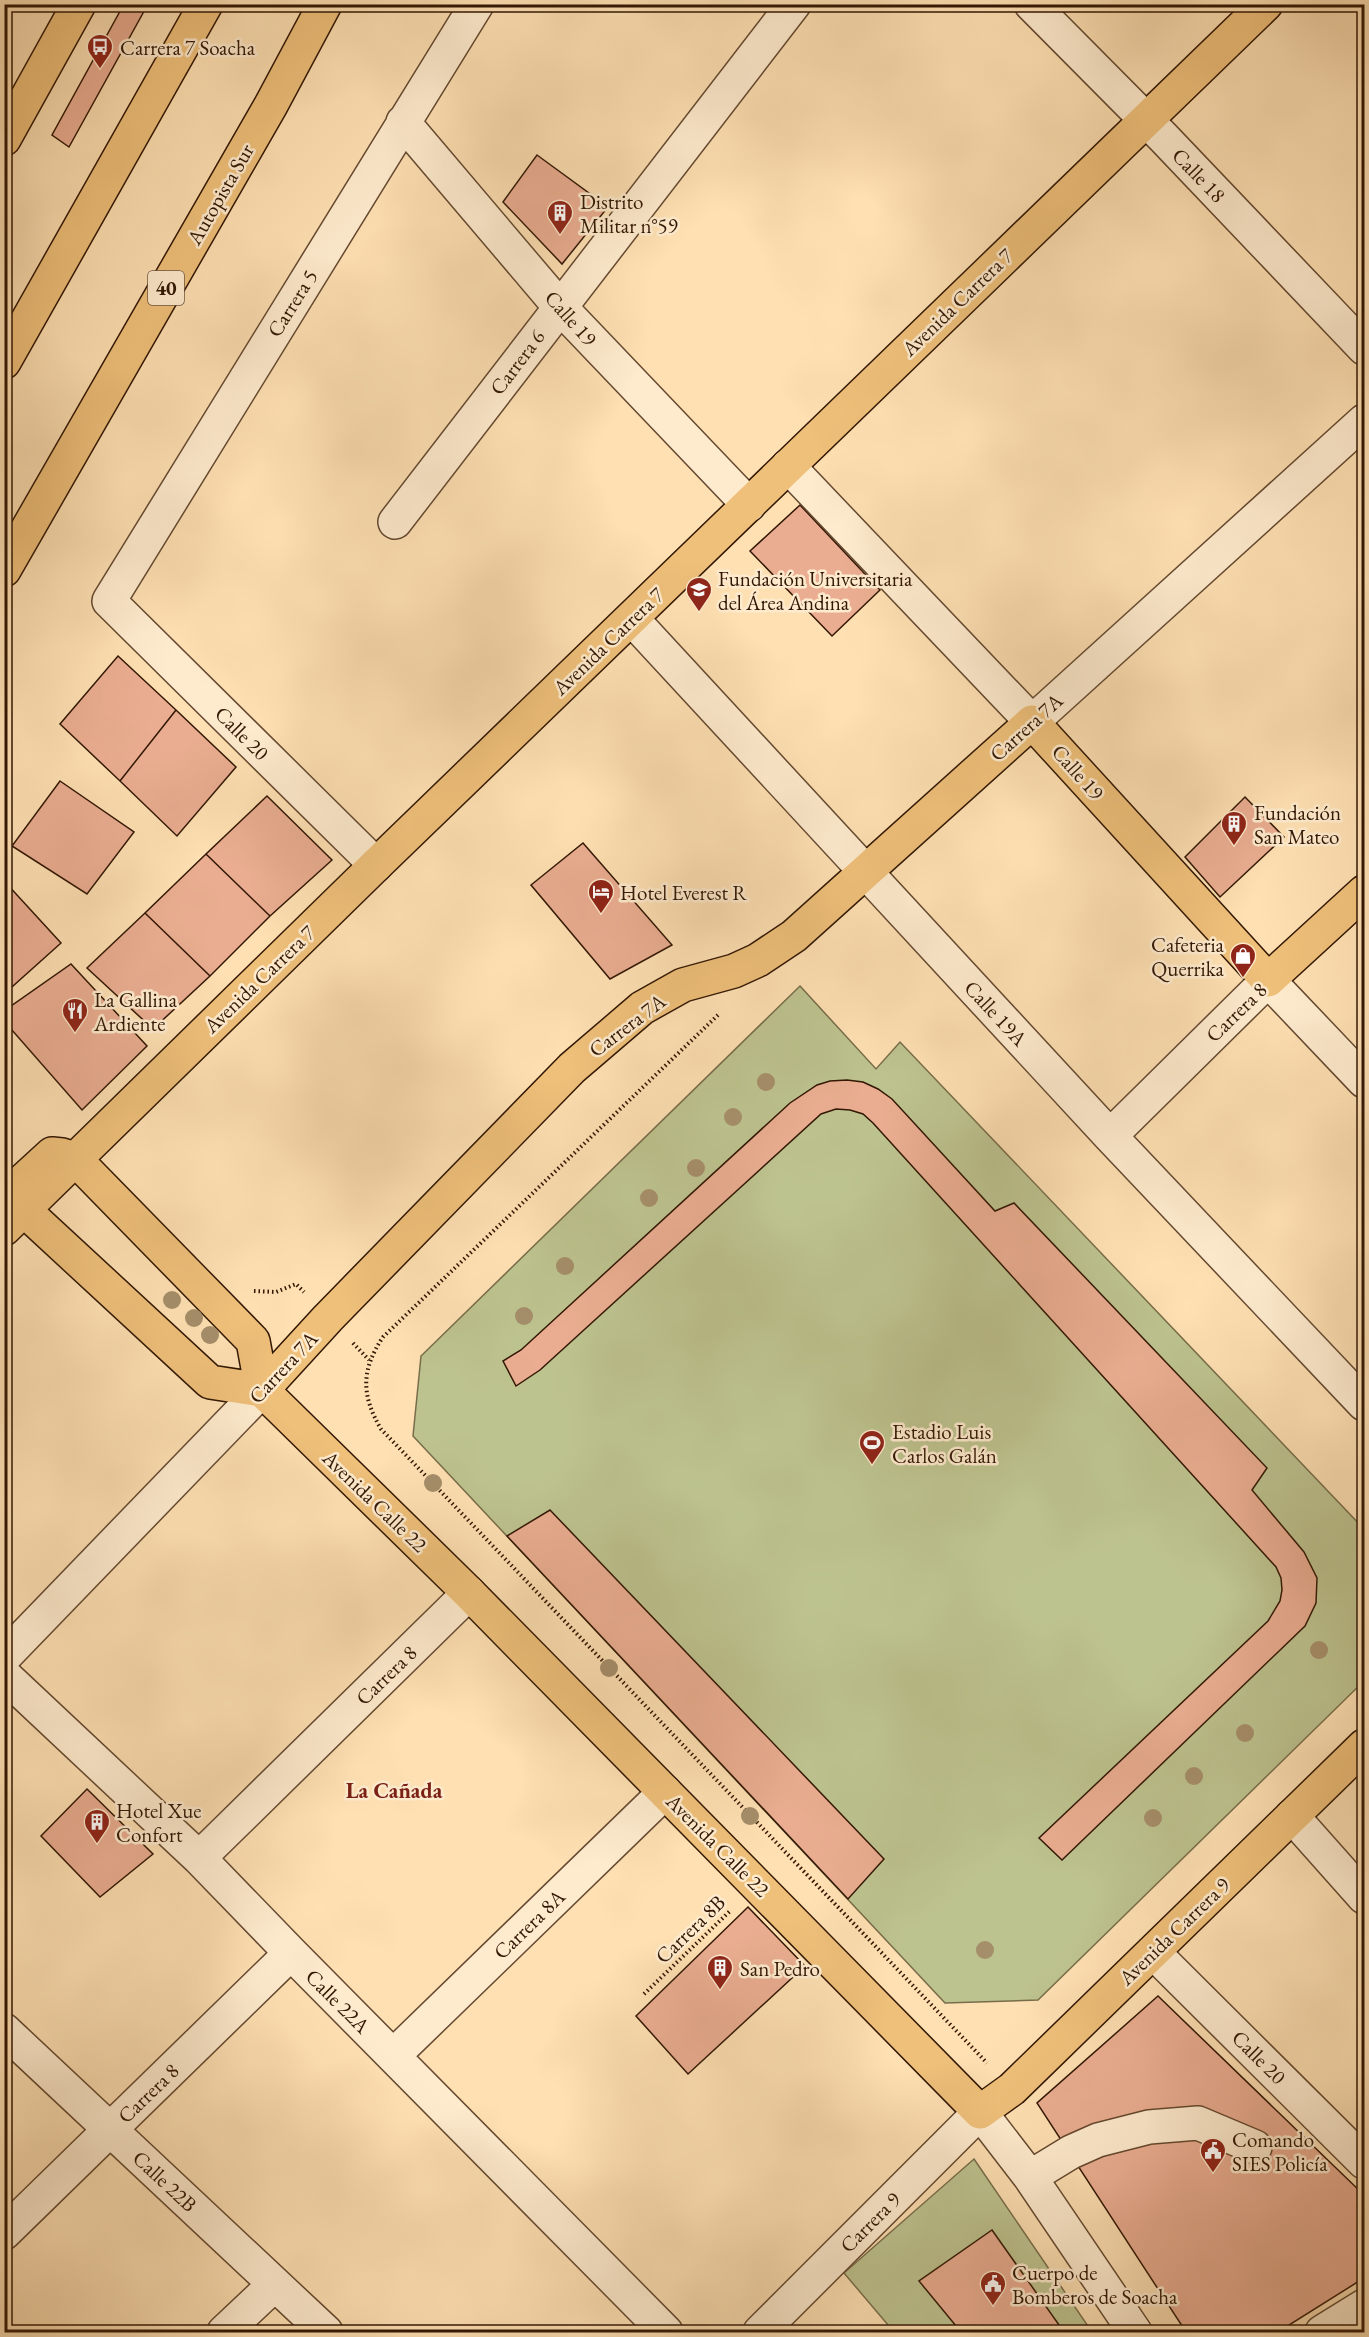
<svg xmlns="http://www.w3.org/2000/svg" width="1369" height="2337" font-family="'EB Garamond',serif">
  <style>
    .green { fill: #bdc38f; stroke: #786d4a; stroke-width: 1.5 }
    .building { fill: #eaad91; stroke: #321704; stroke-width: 1.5 }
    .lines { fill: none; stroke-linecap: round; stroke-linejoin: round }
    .minor-casing { stroke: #654930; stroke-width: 36 }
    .major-casing { stroke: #321704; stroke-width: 36 }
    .highway-casing { stroke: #321704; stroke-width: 36 }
    .path { stroke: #321704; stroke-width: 4; stroke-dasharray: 1.5 3; stroke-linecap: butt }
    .minor { stroke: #feebce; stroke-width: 33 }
    .major { stroke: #efc07a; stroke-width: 33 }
    .highway { stroke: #efc07a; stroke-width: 33 }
    .tree { fill: #a58e6a }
    .labels { text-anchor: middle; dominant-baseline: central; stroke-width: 5; stroke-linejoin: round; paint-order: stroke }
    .shield { fill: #feebce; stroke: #6f5741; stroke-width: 1.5 }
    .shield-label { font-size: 20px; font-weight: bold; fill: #321704 }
    .poi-label { font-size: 21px; fill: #321704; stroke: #feebce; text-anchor: start }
    .street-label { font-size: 21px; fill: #321704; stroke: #feebce }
    .neighbourhood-label { font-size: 22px; font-weight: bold; fill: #7a1f14; stroke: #feebce }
  </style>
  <rect width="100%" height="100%" fill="#fee0b3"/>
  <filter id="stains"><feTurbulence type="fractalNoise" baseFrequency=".00333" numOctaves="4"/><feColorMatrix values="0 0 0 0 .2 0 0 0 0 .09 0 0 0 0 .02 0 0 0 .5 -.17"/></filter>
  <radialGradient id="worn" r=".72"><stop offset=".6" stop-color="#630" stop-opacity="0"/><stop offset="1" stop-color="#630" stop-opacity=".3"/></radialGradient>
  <path class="green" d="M800,986l76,83 24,-27 464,487v152l-326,319 -93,3 -532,-567 8,-80z
    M974,2159l118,173h-198l-50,-59z"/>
  <path class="building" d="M124,4h24l-79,143 -17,-12z
    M537,155l71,52 -46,57 -59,-62z
    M800,505l80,85 -48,46 -82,-85z
    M118,656l58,54 -56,71 -60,-57z
    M176,710l60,57 -59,69 -57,-55z
    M60,781l74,51 -47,62 -75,-48z
    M267,796l65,64 -62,56 -64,-62z
    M1245,797l39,40 -64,60 -35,-40z
    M583,843l89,102 -62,34 -79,-94z
    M206,854l64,62 -60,60 -65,-63z
    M6,883l55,60 -57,51v-110z
    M145,913l65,63 -57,53 -66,-61z
    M71,964l76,82 -65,64 -78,-89v-10z
    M847,1080l16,2 15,7 14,10 103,112 19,-8 253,265 -15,22 52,62 13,26 -1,25 -11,23 -243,234 -23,-22 229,-217 12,-20 2,-11 -1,-12 -5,-11 -403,-444 -10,-9 -13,-4 -14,-1 -15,5 -281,256 -24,16 -13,-25 18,-11 269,-247 27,-18 13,-4z
    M550,1510l334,349 -36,40 -341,-363z
    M87,1789l66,65 -53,43 -59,-61z
    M748,1907l57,59 -117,108 -52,-58z
    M1158,1996l206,199v83l-86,54h-92l-149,-229z
    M992,2230l72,102h-103l-42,-51z"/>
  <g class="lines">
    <defs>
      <path id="minor" d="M1031,4l132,133 201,211
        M403,122l157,185 189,198
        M788,466l244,256 332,-301
        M395,522l399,-518
        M632,619l478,517 254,268
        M376,865l-267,-264 368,-597
        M1110,1136l158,-156 96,101
        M4,1657l258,-267
        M4,1675l195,183 92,95 375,379
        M1292,1816l72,81
        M199,1858l270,-265
        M1153,1952l211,210
        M4,2030l322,302
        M393,2056l272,-264
        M1030,2177l41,-25 27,-12 51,-13 49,-4 57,24
        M4,2233l287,-280
        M224,2332l51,-48
        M760,2332l220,-220 50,65 105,155
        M1322,2332l42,-26"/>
      <path id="major" d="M4,1198l48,-44 10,1 13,4 178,182 9,49 207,203 511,519 32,-23 352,-343
        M24,1210l186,172 52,8
        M4,1229l372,-364 890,-861
        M262,1390l66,-72 244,-250 70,-60 41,-23 51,-14 24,-11 36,-24 238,-214 236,258 96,-88"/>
      <path id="highway" d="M4,139l75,-135
        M4,362l202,-358
        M4,570l267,-465 54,-101"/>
    </defs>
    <use href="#minor" class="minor-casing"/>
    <use href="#major" class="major-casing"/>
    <use href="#highway" class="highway-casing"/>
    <path class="path" d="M718,1015l-335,322c-22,33 -22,58 -2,92l606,634
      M254,1291l22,1 20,-8 8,8
      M353,1343l16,17
      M644,1994l86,-83"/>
    <use href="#minor" class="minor"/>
    <use href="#major" class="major"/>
    <use href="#highway" class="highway"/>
  </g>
  <g class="tree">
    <circle cx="766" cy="1082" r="9"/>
    <circle cx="733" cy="1117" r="9"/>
    <circle cx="696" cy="1168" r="9"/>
    <circle cx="649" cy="1198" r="9"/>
    <circle cx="565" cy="1266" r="9"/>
    <circle cx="172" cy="1300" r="9"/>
    <circle cx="524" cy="1316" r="9"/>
    <circle cx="194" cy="1318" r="9"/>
    <circle cx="210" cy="1335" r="9"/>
    <circle cx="433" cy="1483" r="9"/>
    <circle cx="1319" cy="1650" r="9"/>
    <circle cx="609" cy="1668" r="9"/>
    <circle cx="1245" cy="1733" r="9"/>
    <circle cx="1194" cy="1776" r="9"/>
    <circle cx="750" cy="1816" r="9"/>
    <circle cx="1153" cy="1818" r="9"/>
    <circle cx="985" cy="1950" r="9"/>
  </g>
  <defs>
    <symbol id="bus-pin" viewBox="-11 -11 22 30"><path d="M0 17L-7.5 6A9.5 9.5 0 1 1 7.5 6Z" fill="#8f2418" stroke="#feebce"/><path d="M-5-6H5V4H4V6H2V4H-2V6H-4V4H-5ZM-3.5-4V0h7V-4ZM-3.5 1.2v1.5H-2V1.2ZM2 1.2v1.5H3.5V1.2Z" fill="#fff"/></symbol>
    <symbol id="building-pin" viewBox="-11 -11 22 30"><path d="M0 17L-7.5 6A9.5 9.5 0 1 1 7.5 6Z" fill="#8f2418" stroke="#feebce"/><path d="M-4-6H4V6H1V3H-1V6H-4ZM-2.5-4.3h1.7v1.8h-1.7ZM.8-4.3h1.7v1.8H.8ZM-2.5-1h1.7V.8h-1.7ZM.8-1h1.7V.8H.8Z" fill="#fff"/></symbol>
    <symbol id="university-pin" viewBox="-11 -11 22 30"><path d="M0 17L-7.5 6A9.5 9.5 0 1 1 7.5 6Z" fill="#8f2418" stroke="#feebce"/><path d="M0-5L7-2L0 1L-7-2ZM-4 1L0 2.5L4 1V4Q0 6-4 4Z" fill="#fff"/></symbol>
    <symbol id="hotel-pin" viewBox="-11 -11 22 30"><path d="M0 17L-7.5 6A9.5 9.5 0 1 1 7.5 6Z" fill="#8f2418" stroke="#feebce"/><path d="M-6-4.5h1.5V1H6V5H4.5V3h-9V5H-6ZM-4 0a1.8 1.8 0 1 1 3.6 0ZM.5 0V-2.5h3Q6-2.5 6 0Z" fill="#fff"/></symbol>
    <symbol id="shop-pin" viewBox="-11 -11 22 30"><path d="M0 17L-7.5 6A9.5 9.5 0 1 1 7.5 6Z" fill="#8f2418" stroke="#feebce"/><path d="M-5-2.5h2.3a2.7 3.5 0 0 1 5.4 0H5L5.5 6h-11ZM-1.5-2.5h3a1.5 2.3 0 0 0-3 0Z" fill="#fff"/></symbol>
    <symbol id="restaurant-pin" viewBox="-11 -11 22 30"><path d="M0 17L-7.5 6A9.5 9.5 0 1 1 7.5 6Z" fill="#8f2418" stroke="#feebce"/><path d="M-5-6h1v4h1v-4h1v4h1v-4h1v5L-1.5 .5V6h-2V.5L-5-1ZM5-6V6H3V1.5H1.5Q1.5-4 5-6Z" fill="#fff"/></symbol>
    <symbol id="stadium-pin" viewBox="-11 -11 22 30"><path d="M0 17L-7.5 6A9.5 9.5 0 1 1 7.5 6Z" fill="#8f2418" stroke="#feebce"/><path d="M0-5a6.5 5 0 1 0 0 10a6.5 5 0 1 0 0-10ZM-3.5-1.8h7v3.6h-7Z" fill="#fff"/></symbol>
    <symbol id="civic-pin" viewBox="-11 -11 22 30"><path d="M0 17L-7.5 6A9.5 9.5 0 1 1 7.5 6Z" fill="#8f2418" stroke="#feebce"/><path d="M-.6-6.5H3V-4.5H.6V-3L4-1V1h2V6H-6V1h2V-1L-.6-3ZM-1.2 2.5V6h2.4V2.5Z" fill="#fff"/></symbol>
  </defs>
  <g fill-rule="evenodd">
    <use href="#bus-pin" x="85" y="32" width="30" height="40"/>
    <use href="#building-pin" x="545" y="198" width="30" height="40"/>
    <use href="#university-pin" x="684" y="575" width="30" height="40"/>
    <use href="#building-pin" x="1219" y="809" width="30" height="40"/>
    <use href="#hotel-pin" x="586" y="877" width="30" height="40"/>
    <use href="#shop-pin" x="1228" y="941" width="30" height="40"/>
    <use href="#restaurant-pin" x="60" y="996" width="30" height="40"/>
    <use href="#stadium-pin" x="857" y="1428" width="30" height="40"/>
    <use href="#building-pin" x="82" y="1807" width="30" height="40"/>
    <use href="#building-pin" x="705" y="1953" width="30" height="40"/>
    <use href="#civic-pin" x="1198" y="2136" width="30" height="40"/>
    <use href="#civic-pin" x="978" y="2269" width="30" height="40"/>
  </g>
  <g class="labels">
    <rect class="shield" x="148" y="271" width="36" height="34" rx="4.5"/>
    <g class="shield-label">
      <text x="166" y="288">40</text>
    </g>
    <g class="poi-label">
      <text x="120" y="47">Carrera 7 Soacha</text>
      <text x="580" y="201">Distrito<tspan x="580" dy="24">Militar n°59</tspan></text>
      <text x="718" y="578">Fundación Universitaria<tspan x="718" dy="24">del Área Andina</tspan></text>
      <text x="1254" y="812">Fundación<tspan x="1254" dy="24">San Mateo</tspan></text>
      <text x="620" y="892">Hotel Everest R</text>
      <text x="1224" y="944" text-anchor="end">Cafeteria<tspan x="1224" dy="24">Querrika</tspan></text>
      <text x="94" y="999">La Gallina<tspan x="94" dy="24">Ardiente</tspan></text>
      <text x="892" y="1431">Estadio Luis<tspan x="892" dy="24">Carlos Galán</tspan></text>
      <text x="116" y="1810">Hotel Xue<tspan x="116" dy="24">Confort</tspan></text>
      <text x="740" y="1968">San Pedro</text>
      <text x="1232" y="2139">Comando<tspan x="1232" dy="24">SIES Policía</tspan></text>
      <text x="1012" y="2272">Cuerpo de<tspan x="1012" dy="24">Bomberos de Soacha</tspan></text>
    </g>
    <g class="street-label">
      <text transform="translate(1199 175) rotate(46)">Calle 18</text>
      <text transform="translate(220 194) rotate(-60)">Autopista Sur</text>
      <text transform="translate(957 302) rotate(-44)">Avenida Carrera 7</text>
      <text transform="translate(292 303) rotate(-58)">Carrera 5</text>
      <text transform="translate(571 318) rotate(48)">Calle 19</text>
      <text transform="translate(517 362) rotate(-53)">Carrera 6</text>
      <text transform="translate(608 641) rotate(-44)">Avenida Carrera 7</text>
      <text transform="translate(1026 727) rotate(-42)">Carrera 7A</text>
      <text transform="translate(242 733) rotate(45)">Calle 20</text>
      <text transform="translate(1078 772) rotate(48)">Calle 19</text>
      <text transform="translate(259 979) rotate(-44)">Avenida Carrera 7</text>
      <text transform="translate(1236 1012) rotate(-44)">Carrera 8</text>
      <text transform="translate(996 1013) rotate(47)">Calle 19A</text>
      <text transform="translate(627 1025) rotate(-37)">Carrera 7A</text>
      <text transform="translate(283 1367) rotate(-47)">Carrera 7A</text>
      <text transform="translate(375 1501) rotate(44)">Avenida Calle 22</text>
      <text transform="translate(386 1675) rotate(-44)">Carrera 8</text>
      <text transform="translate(718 1845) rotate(45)">Avenida Calle 22</text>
      <text transform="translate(529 1924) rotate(-44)">Carrera 8A</text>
      <text transform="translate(690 1929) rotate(-44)">Carrera 8B</text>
      <text transform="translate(1174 1931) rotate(-44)">Avenida Carrera 9</text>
      <text transform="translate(338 2001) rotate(45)">Calle 22A</text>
      <text transform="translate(1259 2057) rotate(45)">Calle 20</text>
      <text transform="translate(148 2093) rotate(-44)">Carrera 8</text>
      <text transform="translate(165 2181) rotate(43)">Calle 22B</text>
      <text transform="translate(870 2222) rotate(-45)">Carrera 9</text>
    </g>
    <g class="neighbourhood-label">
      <text x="394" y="1790">La Cañada</text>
    </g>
  </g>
  <rect width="1369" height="2337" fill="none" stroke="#fee0b3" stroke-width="24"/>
  <rect x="6" y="6" width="1357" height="2325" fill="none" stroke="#321704" stroke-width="3"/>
  <rect x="12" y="12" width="1345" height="2313" fill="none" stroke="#321704" stroke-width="1.5"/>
  <rect width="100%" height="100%" filter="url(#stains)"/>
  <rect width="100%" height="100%" fill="url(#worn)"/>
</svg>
